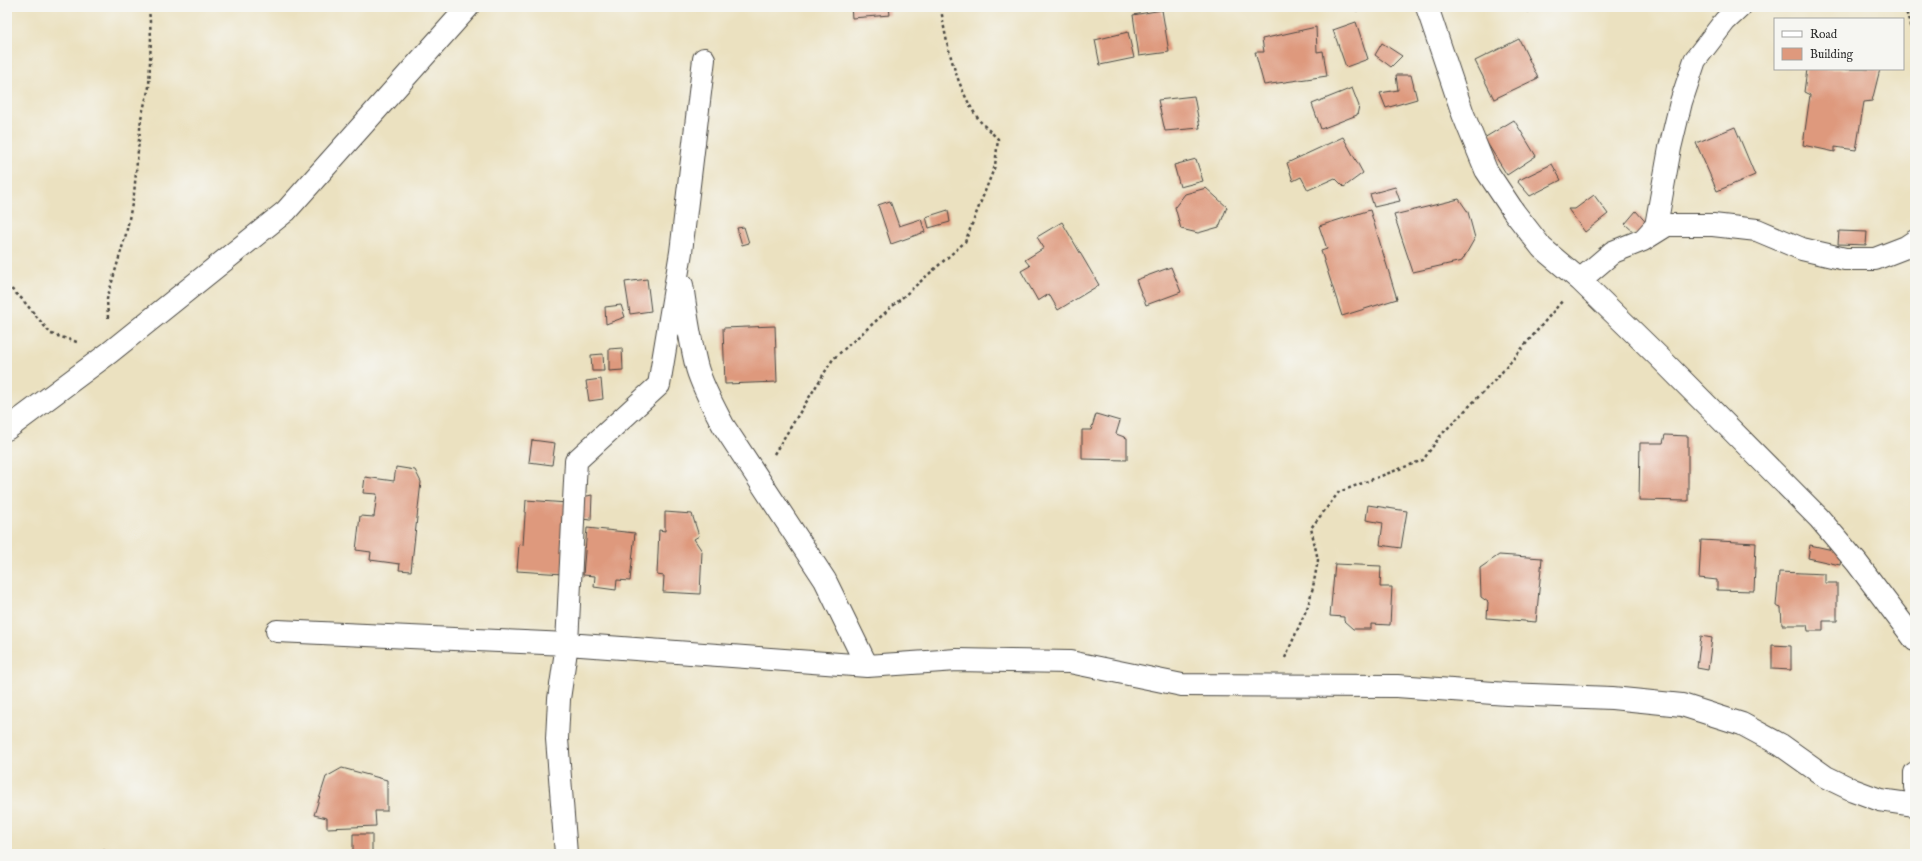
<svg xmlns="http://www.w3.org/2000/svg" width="1922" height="861" font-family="'IM FELL English',serif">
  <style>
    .building { fill: #de997d }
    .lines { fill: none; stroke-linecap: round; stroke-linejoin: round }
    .minor-casing { stroke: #484641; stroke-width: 24 }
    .path { stroke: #484641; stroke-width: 2.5; stroke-dasharray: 3 3; stroke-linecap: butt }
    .minor { stroke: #fff; stroke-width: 22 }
  </style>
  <rect width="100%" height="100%" fill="#f6f6f2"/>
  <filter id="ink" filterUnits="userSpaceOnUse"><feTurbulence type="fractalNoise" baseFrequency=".025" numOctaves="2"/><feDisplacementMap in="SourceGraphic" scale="8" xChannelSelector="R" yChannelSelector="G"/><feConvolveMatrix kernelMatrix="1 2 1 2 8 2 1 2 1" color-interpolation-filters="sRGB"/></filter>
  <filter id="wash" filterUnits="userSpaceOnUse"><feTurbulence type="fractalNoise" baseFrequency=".012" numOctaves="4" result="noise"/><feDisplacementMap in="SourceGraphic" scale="16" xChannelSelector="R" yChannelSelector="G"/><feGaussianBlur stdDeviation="0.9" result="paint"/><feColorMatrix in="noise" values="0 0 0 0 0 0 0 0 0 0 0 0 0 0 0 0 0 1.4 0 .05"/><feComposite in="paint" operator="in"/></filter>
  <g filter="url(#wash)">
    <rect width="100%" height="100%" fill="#ebe1c0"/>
    <g id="blocks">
      <path class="building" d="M851,7h38l1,8 -38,3z
        M1356,7h16v1l-16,3z
        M1525,7h16l-14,5z
        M1162,10l7,42 -30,4 -6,-41z
        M1356,22l12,37 -22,8 -13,-37z
        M1316,27l1,25 6,-1 4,25 -63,9 -9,-33h9l-2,-13z
        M1128,32l6,26 -34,7 -5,-25z
        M1519,39l19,39 -44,21 -19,-38z
        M1382,43l20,13 -11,11 -16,-12z
        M1807,69h73l-8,32 -8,1 -8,48 -21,-3v5l-32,-7 7,-50 -6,-3z
        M1396,75h15l6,24 -31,9 -6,-15 18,-3z
        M1352,88l7,18 -2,9 -36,14 -9,-25z
        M1194,96l6,32 -35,3 -7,-31z
        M1514,120l22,36 -29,19 -23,-37z
        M1735,127l20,48 -38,16 -21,-48z
        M1343,137l20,36 -19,14 -9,-9 -27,12 -7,-13 -8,4 -6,-18z
        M1196,159l7,22 -23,6 -6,-22z
        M1552,164l9,16 -31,16 -13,-15z
        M1395,187l5,14 -26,6 -4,-13z
        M1206,188l21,19 -8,20 -21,6 -17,-4 -6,-22 10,-13z
        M1594,195l14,19 -23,18 -17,-23h7z
        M1459,199l9,13 7,26 -13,23 -49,11 -19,-57z
        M890,201l9,25 22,-7 4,13 -34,12 -13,-39z
        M948,210l2,12 -21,6 -3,-11z
        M1370,210l27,89 -55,17 -21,-65 6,-2 -8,-23z
        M1636,211l13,15 -11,10 -13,-12z
        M1062,222l37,63 -41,25 -9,-16 -11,7 -17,-30 9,-5 -5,-6 19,-12 -7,-11z
        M744,227l5,16 -7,2 -5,-17z
        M1839,231l28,1 -1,13 -28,-1z
        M1171,267l10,25 -35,13 -10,-25z
        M647,279l4,32 -21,3 -5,-32z
        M621,305l4,12 -19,7 -1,-17z
        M775,326l2,56 -52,2 -2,-56z
        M622,348l1,22 -14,1v-22z
        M603,354l1,17h-12l-1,-16z
        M601,379l2,20 -14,2 -3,-20z
        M1096,414l24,7 -4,13 11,4v22l-45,-1v-29h9z
        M1665,435l23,1v65l-49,-1 1,-57h23z
        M532,440l23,3 -3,22 -23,-3z
        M396,467l19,3 6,12 -10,89 -12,-1 1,-6 -30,-4 1,-8 -15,-2 4,-34 14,1 3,-23 -14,-1 2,-16 29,4z
        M592,495l-1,25 -10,-1 1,-22z
        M526,500l41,3 -4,71 -46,-3 2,-27 4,1z
        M1368,505l39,6 -6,37 -21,-3 3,-22 -17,-3z
        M665,512l27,2 7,22 -5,3 8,12 -2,43 -37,-2 1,-16 -7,-1 2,-45 6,1z
        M587,528l48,5 -5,48 -13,-1 -1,10 -22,-3 1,-11 -12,-1z
        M1701,540l55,3 -2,48 -37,-1v-10l-18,-2z
        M1810,545l32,7 -2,13 -32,-7z
        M1499,555l43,3 -6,64 -49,-4 1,-16 -7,-5 -1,-29z
        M1335,564l46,2 -1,21h12l-2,38 -19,-1v5h-18l-9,-8v-4l-14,-1z
        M1779,572l46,2v9h12v38h-14v10h-15l-1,-6h-25l-1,-17 -5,-2z
        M1701,636l11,2 -4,32 -11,-2z
        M1772,645l19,1v24l-19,-1z
        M342,768l45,12v31h-12l1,15 -49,2v-10l-13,-3 12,-38z
        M353,834h19v20h-19z
        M105,850l1,4h-21v-1z"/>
    </g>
  </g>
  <g filter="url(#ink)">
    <use href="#blocks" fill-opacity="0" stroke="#484641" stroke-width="1"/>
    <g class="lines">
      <defs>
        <path id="minor" d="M1427,7l36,107 23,56 28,42 28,36 38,32 78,76 161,162 38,45 58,77
          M1645,238l11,-12 14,-78 11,-46 14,-42 30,-39 15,-14
          M1580,280l33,-28 30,-12 24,-15h46l44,5 45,19 43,10h30l31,-12 9,-6
          M682,285c4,28 8,56 15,83 6,20 16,38 26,57l102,155 42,86
          M7,429l102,-76 177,-142 182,-204
          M277,631l290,13 300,22 90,-6 113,2 112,23 215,1 110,8 105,4 70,7 60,19 39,21 45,32 27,13 27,10 35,5
          M1915,773v14
          M566,854l-9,-115 2,-40 8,-55 9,-183 83,-76 22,-133 23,-193"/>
      </defs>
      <use href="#minor" class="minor-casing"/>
      <path class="path" d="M1905,7l10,37
        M7,285l15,14 29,35 26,8
        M108,318l-1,-19 19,-65 8,-40 7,-76 8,-31 2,-50 -2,-30
        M774,454l59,-95 132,-117 30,-76 3,-27c-6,-6 -13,-12 -18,-18 -22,-29 -35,-78 -39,-114
        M1285,658l23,-52 5,-19 5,-27 -7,-32 28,-36 84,-32 18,-25 56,-57 66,-78"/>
      <use href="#minor" class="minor"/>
    </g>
  </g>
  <rect width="1922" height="861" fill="none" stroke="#f6f6f2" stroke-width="24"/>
  <rect x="1774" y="18" width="130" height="52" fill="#f6f6f2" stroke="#a5a5a2"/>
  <rect x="1782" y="31" width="20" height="6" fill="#ffffff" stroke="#a5a5a2"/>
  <text x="1810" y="38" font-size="12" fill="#2b2b2b">Road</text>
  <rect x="1782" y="48" width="20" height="12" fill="#de997d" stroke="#a5a5a2"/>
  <text x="1810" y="58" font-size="12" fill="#2b2b2b">Building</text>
</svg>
